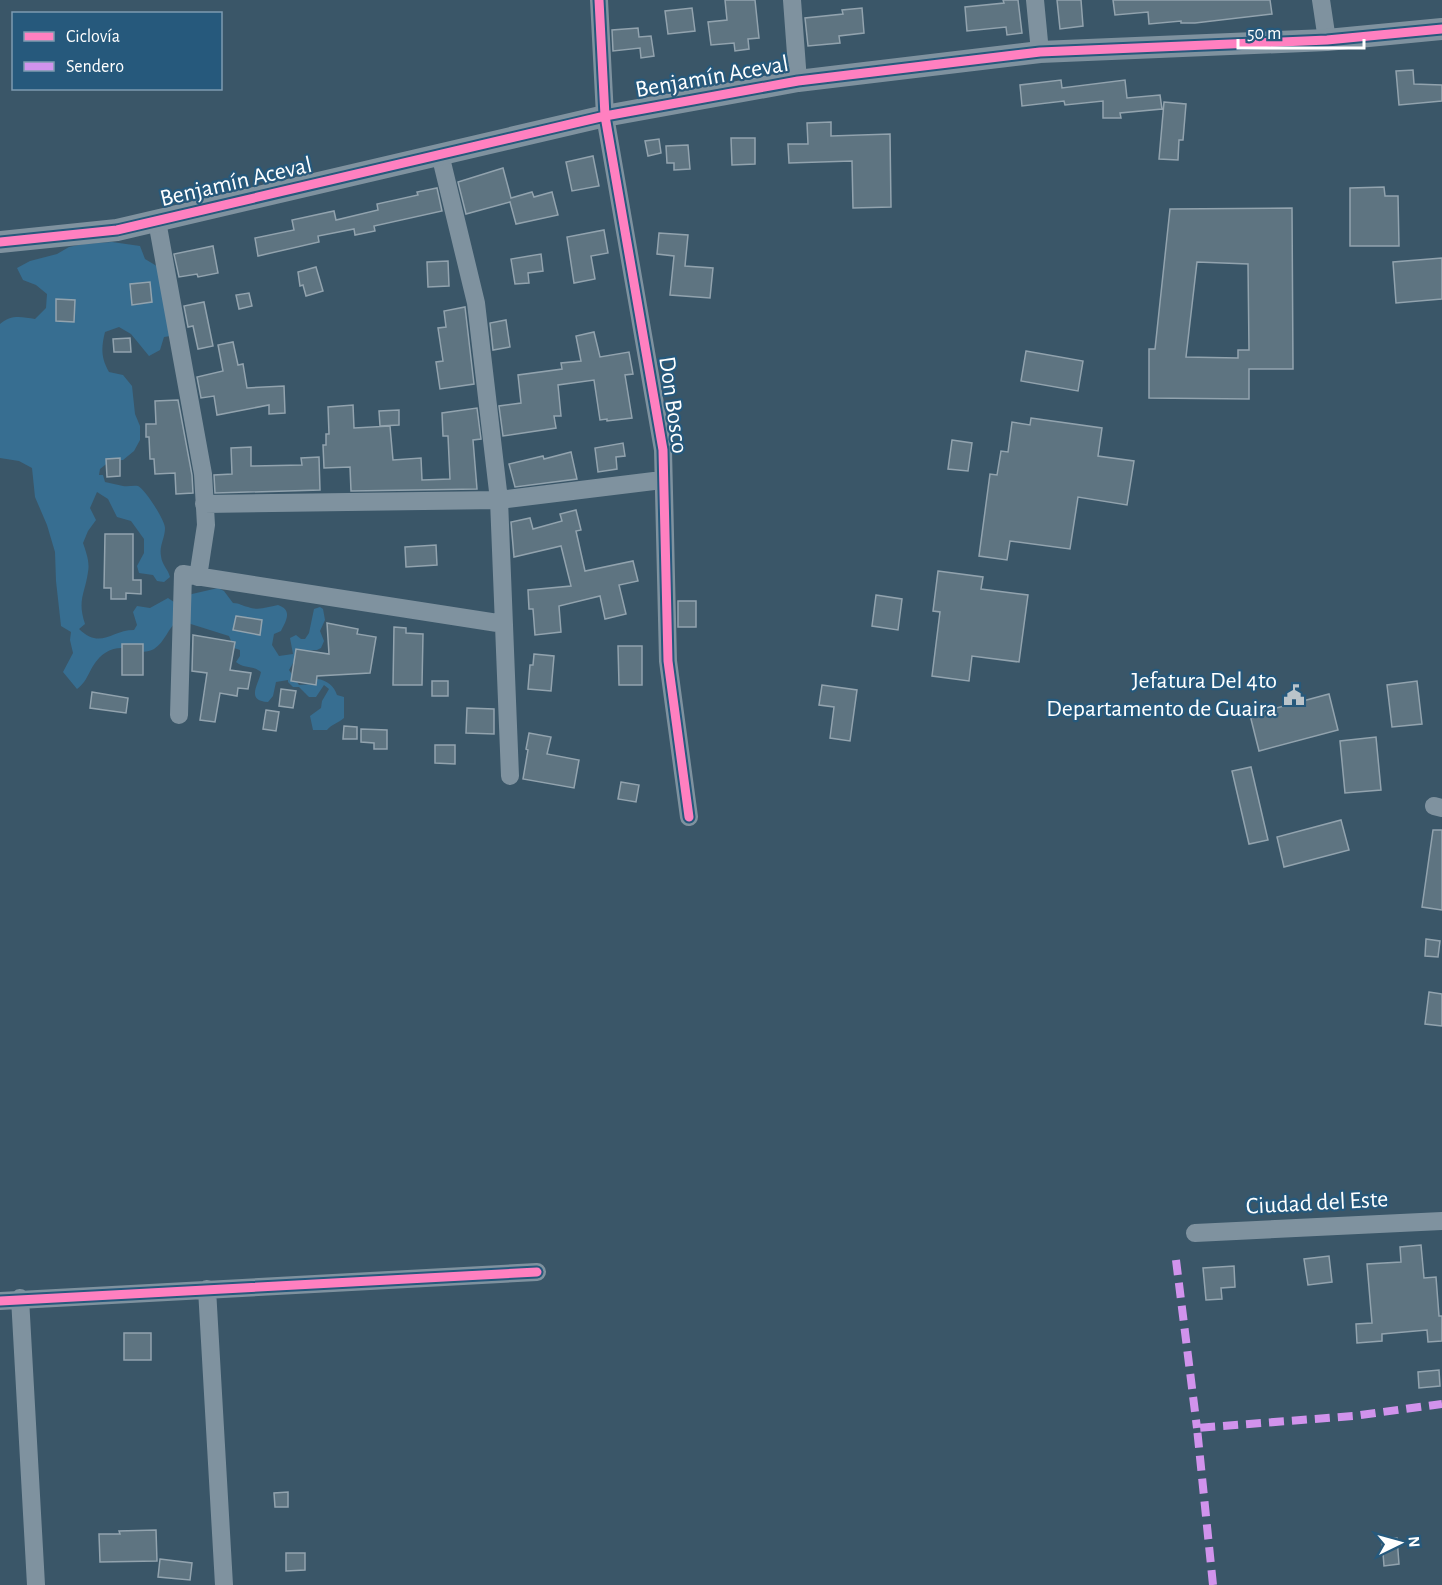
<svg xmlns="http://www.w3.org/2000/svg" width="1442" height="1585" font-family="'Alegreya Sans',sans-serif">
  <style>
    .green { fill: #376e91 }
    .building { fill: #5e7481; stroke: #92a3ae; stroke-width: 1.5; fill-rule: evenodd }
    .lines { fill: none; stroke-linecap: round; stroke-linejoin: round }
    .minor { stroke: #7f929f; stroke-width: 18 }
    .tertiary { stroke: #7f929f; stroke-width: 22 }
    .quiet { stroke: #d193ec; stroke-width: 8; stroke-dasharray: 15 8; stroke-linecap: butt }
    .cycleway-casing { stroke: #26597c; stroke-width: 13 }
    .cycleway { stroke: #ff80c0; stroke-width: 9 }
    .labels { text-anchor: middle; dominant-baseline: central; stroke-width: 4.5; stroke-linejoin: round; paint-order: stroke }
    .street-label { font-size: 24px; fill: #fff; stroke: #26597c }
    .poi-label { font-size: 24px; fill: #fff; stroke: #26597c; text-anchor: end }
  </style>
  <rect width="100%" height="100%" fill="#3a5668"/>
  <path class="green" d="M112,242l28,4 5,13 15,9 17,67 -13,2 -4,13 -11,6 -18,-22 -12,-7 -14,5c-4,16 -4,26 4,40l14,3 9,11 3,28 5,12v14l-6,11 -11,9 -13,1 -10,8 -1,6h4l2,7c6,1 12,3 18,4 5,1 10,-1 15,0 6,2 27,34 27,42 0,10 -6,18 -4,28 1,9 7,13 9,21l-6,5 -7,-1 -4,-6 -14,-2 -2,-7 7,-13v-14l-13,-18 -14,-4 -9,-18 -11,-7 -7,16 6,12 -8,11 -5,12c3,9 7,19 5,29 -3,22 -11,28 -3,52l-6,5c22,21 32,1 55,1l3,-5 -4,-13 4,-6 13,2 18,-10 6,4 18,-8 26,-6 6,3 9,12c7,0 9,3 15,4 11,4 19,0 30,-2 15,5 8,16 3,26l-7,3 -2,11 7,11 14,-2 -3,-16 6,-3 5,4h4l4,-6 5,-24 6,-2 3,2 2,11 -5,11 4,10 -3,7 -4,2 -17,1 -11,19 10,15 14,-1 4,-5c10,1 17,7 20,16l7,2v21c-6,5 -12,6 -17,12h-14l-3,-14 11,-8 1,-7 7,-12 -5,-4 -8,12h-7l-10,-10h-6l-5,-5v-2l-12,2 -3,14 -5,6c-23,-1 -9,-18 -7,-30 -8,-7 -17,-3 -25,-10l4,-6v-6l-6,-2 -5,-12 -51,-16c-10,8 -13,22 -24,29 -17,9 -28,-9 -49,4 -16,11 -15,27 -28,36l-14,-17 10,-19 -3,-13 1,-8 -10,-6 -5,-45 -1,-29 -8,-27 -12,-28 -3,-29 -13,-7 -19,-3v-134c11,-10 22,-7 35,-5l11,-11 1,-14 -11,-9 -13,-5 -6,-12 13,-7 27,-7 12,-7 14,-3z"/>
  <path class="building" d="M725,0h30l4,38 -11,1 1,10 -14,2 -1,-8 -23,2 -3,-23 19,-2z
    M1003,0h15l4,33 -15,2 -1,-8 -39,4 -2,-24 39,-4z
    M1057,0h24l2,26 -23,3z
    M1113,0h157l2,14 -77,9h-14v-2l-32,3 -1,-12 -33,3z
    M692,8l3,23 -27,3 -3,-23z
    M862,8l2,25 -25,3 1,7 -32,3 -3,-28 38,-4 -1,-4z
    M638,28l1,9 12,-1 3,20 -13,2 -1,-10 -27,3 -1,-21z
    M1413,70l1,14 28,1v16l-43,4 -3,-34z
    M1061,80l1,8 63,-8 2,18 33,-3 2,14 -42,4 1,5h-18v-17l-38,4 -1,-4 -42,5 -2,-21z
    M1164,102l22,2 -3,36h-4l-1,20 -19,-1z
    M831,122v14l59,-2 1,73 -38,1 -1,-47 -63,2 -1,-19h20l-1,-21z
    M731,138h24v26l-23,1z
    M659,139l2,14 -13,3 -3,-15z
    M688,145l2,24 -16,1v-7h-7l-1,-17z
    M593,156l6,30 -27,5 -6,-29z
    M503,168l8,30 21,-6 2,5 18,-5 6,23 -42,9 -6,-22 -44,12 -8,-32z
    M1384,187l1,9h13l1,50h-49v-58z
    M437,188l5,23 -68,15 1,5 -20,4 -1,-6 -36,7 1,6 -61,14 -3,-18 39,-8 -2,-10 42,-9 2,9 42,-10 -1,-6 41,-9 -1,-3z
    M1292,208l1,161h-44v30l-100,-1v-49h6l15,-140zM1197,262l51,2 1,86h-11v8l-52,-1z
    M604,230l4,23 -17,3 4,23 -21,4 -7,-46z
    M659,233l29,2 -3,31 28,2 -3,30 -40,-3 4,-39 -17,-2z
    M213,246l5,27 -20,4 -1,-3 -18,3 -5,-23z
    M541,254l2,17 -15,2 1,10 -14,1 -4,-25z
    M1442,258v41l-46,4 -3,-41z
    M448,261l1,25 -21,1 -1,-25z
    M316,267l7,24 -17,5 -3,-11 -3,1 -2,-14z
    M150,282l2,20 -20,3 -2,-21z
    M249,293l3,13 -13,3 -3,-14z
    M56,299l19,1 -1,22 -18,-1z
    M204,302l9,44 -15,3 -5,-23 -5,1 -4,-21z
    M465,307l9,77 -34,5 -4,-27 7,-1 -5,-33 8,-1 -2,-16z
    M506,320l4,27 -17,3 -3,-27z
    M594,332l6,25 29,-5 4,22 -8,1 7,43 -25,3v-2l-7,1 -6,-40 -36,5 3,31h-7l2,12 -53,8 -4,-30 22,-3 -3,-28 44,-6 -1,-6 20,-2 -5,-25z
    M130,338l1,14h-17l-1,-13z
    M233,342l5,23 5,-1 4,24 37,-2 1,27 -16,1v-9l-52,10 -3,-19 -13,2 -4,-21 26,-6 -5,-26z
    M1026,351l57,10 -5,30 -57,-10z
    M178,400l14,75 1,18 -17,1 -1,-21 -20,1 -1,-15h-4l-1,-22h-3v-13h10l-1,-23z
    M353,405l1,23 36,-2 3,34 28,-2 1,22 28,-1 -2,-43h-5l-1,-23 35,-5 4,31 -8,1 4,49 -126,2 -1,-24 -26,1 -1,-23h3v-11h3l-1,-27z
    M399,410v15l-19,1 -1,-15z
    M1031,418l71,10 -4,28 36,5 -7,44 -49,-8 -8,52 -60,-8 -3,19 -28,-4 11,-82 7,1 4,-24 7,1 4,-30 18,3z
    M952,440l20,3 -4,28 -20,-2z
    M623,443l2,13 -9,1 1,12 -19,3 -3,-24z
    M251,447v19l51,-1 -1,-7 18,-1 1,33 -105,3 -1,-18 18,-1 -1,-26z
    M571,452l6,27 -62,8 -6,-23 34,-8 1,3z
    M120,458v18l-13,1 -1,-18z
    M576,510l5,20 -5,1 9,40 48,-10 5,20 -19,4 7,29 -21,5 -5,-23 -41,10 2,26 -26,3 -2,-26h-4l-1,-19 43,-4 -10,-40 -47,11 -3,-35 19,-4 3,11 29,-8 -2,-7z
    M105,534h28v46h8v14l-15,-1v6h-15v-11h-7z
    M436,545l1,20 -31,2 -1,-20z
    M938,571l45,6 -2,12 47,6 -9,67 -47,-6 -3,25 -37,-5 8,-64 -7,-1z
    M876,595l26,4 -4,31 -26,-4z
    M678,601h18v26h-18z
    M236,616l26,4 -2,15 -27,-5z
    M327,623l31,6 -1,5 19,3 -6,36 -53,3 -1,9 -25,-4 5,-32 33,5z
    M394,627l12,1v5l17,1 -1,51h-29z
    M193,635l42,7 -5,28 21,3 -3,16 -10,-1 -1,8 -17,-3 -5,29 -15,-2 7,-47 -15,-2z
    M122,644h21v31h-21z
    M618,646h24v39h-23z
    M534,654l20,2 -3,35 -23,-2 2,-24h3z
    M432,681h16v15h-16z
    M1417,681l5,43 -30,3 -5,-42z
    M822,685l35,5 -7,51 -20,-3 4,-31 -15,-2z
    M281,689l15,2 -3,17 -14,-2z
    M92,692l36,6 -2,15 -36,-5z
    M1329,694l9,36 -79,21 -9,-36z
    M467,708l27,1v25l-28,-1z
    M266,710l13,2 -3,19 -13,-2z
    M344,726l13,1v12h-14z
    M361,729l26,1v19h-13v-6l-13,-1z
    M529,733l22,4 -4,17 32,6 -5,28 -51,-9 5,-29 -2,-1z
    M1376,737l5,53 -36,3 -5,-52z
    M435,745h20v19l-20,-1z
    M1251,767l17,73 -19,4 -17,-73z
    M621,782l18,3 -3,17 -18,-3z
    M1341,820l8,30 -65,17 -7,-30z
    M1433,830h9v80l-20,-3z
    M1426,939l14,2 -2,16 -13,-1z
    M1429,992l13,2v32l-17,-2z
    M1421,1245l3,33 12,-1 3,39h3v25l-14,1 -1,-12 -45,4v7l-25,2 -1,-19 16,-1 -5,-59 34,-2 -1,-15z
    M1329,1256l3,26 -24,3 -4,-26z
    M1234,1266l1,21 -14,1 1,11 -16,1 -3,-32z
    M124,1333h27v27h-27z
    M1439,1370l1,16 -21,2 -1,-16z
    M288,1492v15h-13l-1,-14z
    M156,1530l1,31 -57,1 -1,-28h21l-1,-3z
    M1397,1538l2,26 -15,2 -2,-26z
    M286,1553h19v17l-19,1z
    M160,1559l32,4 -2,17 -32,-3z"/>
  <g class="lines">
    <path class="minor" d="M599,0l6,116 58,334 5,211 21,156
      M792,0l6,81
      M1035,0l5,52
      M1321,0l6,40
      M440,154l36,149 23,197 11,276
      M157,221l46,253 3,51 -8,52
      M204,504l295,-4 163,-20
      M179,715l4,-141 321,50
      M1434,806l8,2
      M1195,1233l247,-12
      M207,1289l17,296
      M20,1298l16,287
      M0,1301l537,-29"/>
    <path class="tertiary" d="M0,242l117,-12 488,-114 193,-35 242,-29 287,-12 115,-11"/>
    <path class="quiet" d="M1176,1260l21,168
      M1213,1585l-16,-157 156,-12 89,-12"/>
    <defs>
      <path id="cycleway" d="M599,0l6,116 58,334 5,211 21,156
        M0,242l117,-12 488,-114 193,-35 242,-29 287,-12 115,-11
        M0,1301l537,-29"/>
    </defs>
    <use href="#cycleway" class="cycleway-casing"/>
    <use href="#cycleway" class="cycleway"/>
  </g>
  <defs>
    <symbol id="civic-bare" viewBox="-9 -9 18 18"><path d="M-.6-6.5H3V-4.5H.6V-3L4-1V1h2V6H-6V1h2V-1L-.6-3ZM-1.2 2.5V6h2.4V2.5Z" fill="#bac4ca" stroke="#26597c" stroke-width="2.5" paint-order="stroke"/></symbol>
  </defs>
  <g fill-rule="evenodd">
    <use href="#civic-bare" x="1279" y="680" width="30" height="30"/>
  </g>
  <g class="labels">
    <g class="street-label">
      <text transform="translate(712 77) rotate(-10)">Benjamín Aceval</text>
      <text transform="translate(236 182) rotate(-13)">Benjamín Aceval</text>
      <text transform="translate(673 405) rotate(82)">Don Bosco</text>
      <text transform="translate(1317 1203) rotate(-3)">Ciudad del Este</text>
    </g>
    <g class="poi-label">
      <text x="1277" y="681">Jefatura Del 4to<tspan x="1277" dy="28">Departamento de Guaira</tspan></text>
    </g>
  </g>
  <rect x="12" y="12" width="210" height="78" fill="#26597c" stroke="#7d9bb0" stroke-width="1.5"/>
  <rect x="24" y="32" width="30" height="9" fill="#ff80c0" stroke="#7d9bb0" stroke-width="1.5"/>
  <text x="66" y="42" font-size="18" fill="#ffffff">Ciclovía</text>
  <rect x="24" y="62" width="30" height="9" fill="#d193ec" stroke="#7d9bb0" stroke-width="1.5"/>
  <text x="66" y="72" font-size="18" fill="#ffffff">Sendero</text>
  <g transform="translate(1400 1543) rotate(85)" stroke="#26597c" stroke-width="4.5" paint-order="stroke">
  <path d="M0-4.5L10 22L0 15L-10 22Z" fill="#ffffff"/>
  <text y="-9" font-size="16" font-weight="bold" text-anchor="middle" fill="#ffffff">N</text>
  </g>
  <path d="M1238 39v9h126v-9" fill="none" stroke="#ffffff" stroke-width="3"/>
  <text x="1247" y="39" font-size="18" fill="#ffffff" stroke="#26597c" stroke-width="4.5" paint-order="stroke">50 m</text>
</svg>
